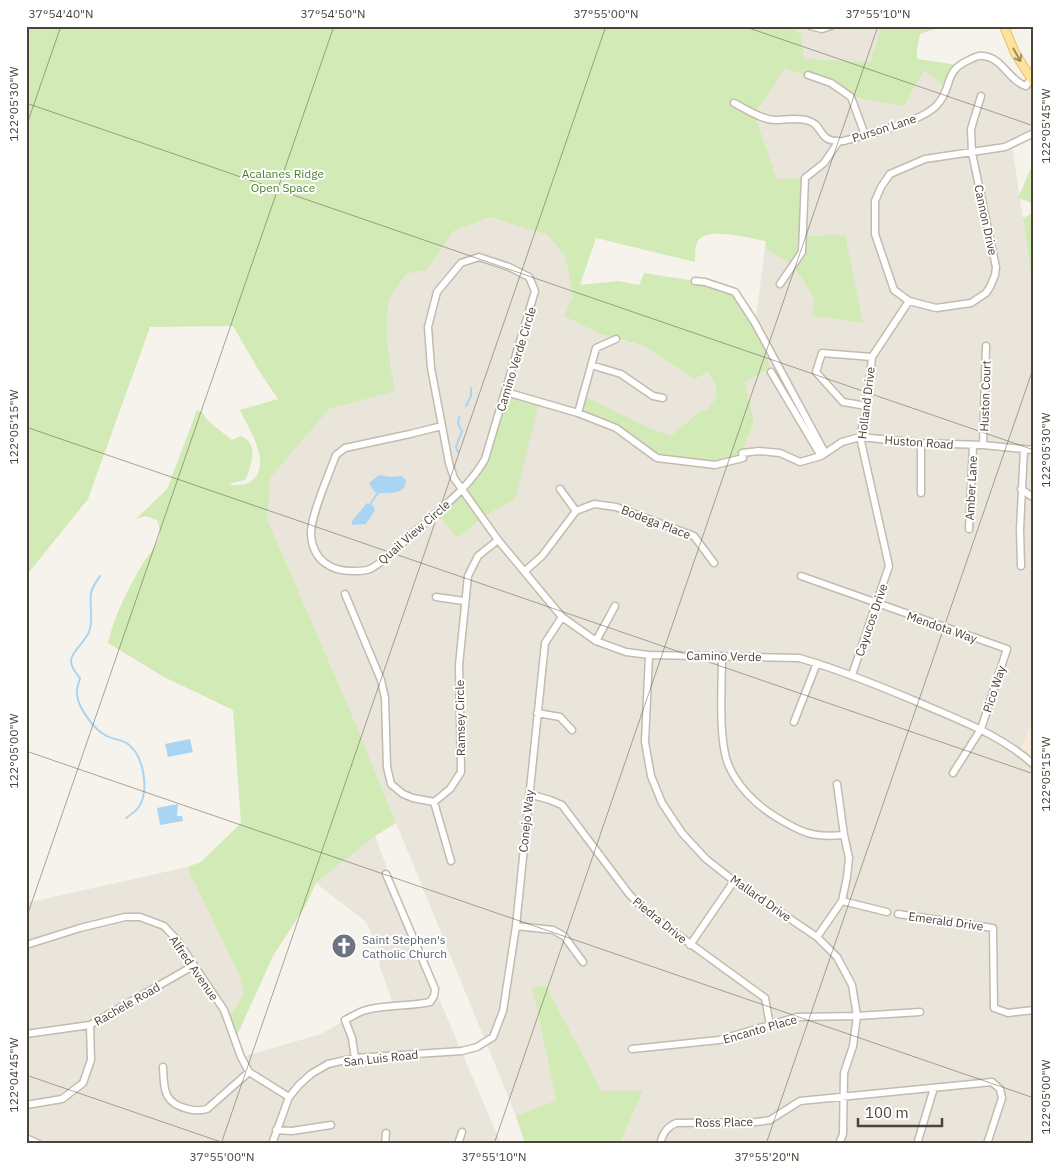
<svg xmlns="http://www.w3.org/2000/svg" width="1060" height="1170" font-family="'IBM Plex Sans',sans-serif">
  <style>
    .residential { fill: #eae5da; fill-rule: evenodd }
    .commercial { fill: #f7ead8 }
    .green { fill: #d2eab5 }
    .water { fill: #a9d4f2 }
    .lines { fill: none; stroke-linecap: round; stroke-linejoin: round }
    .stream { stroke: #a9d4f2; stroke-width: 2 }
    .minor-casing { stroke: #c2bbae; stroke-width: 9 }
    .major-casing { stroke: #e6c16a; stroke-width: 10 }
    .minor { stroke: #fff; stroke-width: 6 }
    .major { stroke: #ffe39c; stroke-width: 8 }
    .oneway { stroke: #9c8c66 }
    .ticks { fill: none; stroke: #4b4439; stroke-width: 1; stroke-opacity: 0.45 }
    .labels { text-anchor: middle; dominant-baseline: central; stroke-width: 4; stroke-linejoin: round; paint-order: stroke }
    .street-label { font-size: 12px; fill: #4b4439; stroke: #fff }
    .park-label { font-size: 12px; fill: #4a7f2a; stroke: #fff }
    .worship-label { font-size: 12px; fill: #5b616d; stroke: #fff; text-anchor: start }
    .neatline { fill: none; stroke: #4b4439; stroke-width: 2 }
    .ticks-label { font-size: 12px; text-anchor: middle; fill: #4b4439 }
  </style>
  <rect width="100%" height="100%" fill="#f6f3ec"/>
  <path class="residential" d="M786,26h90l5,2 -11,34 -66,-2 -3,-26z
    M989,57l30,27 15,-1v50l-22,11 18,124 4,7v869h-415l23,-53h-40l-56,-105 -14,1 24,113 -40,16 -164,-401 -85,-196 4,-42 58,-69 66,-18 -8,-47 1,-42 18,-27 21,-4 27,-39 36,-14 57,18 18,21 8,40 -8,20 51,23 28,7 51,33 13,-7 7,13 2,11 -10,15h-7l-29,25 -22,-8h-33l41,30 97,-36 -9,-40 10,-59 10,-74 28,16 21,33 -2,18 51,7 -60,-87 1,-58 -27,1 -23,-66 13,-16 17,-28 47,14 20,14 53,9 20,-36 29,1 17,-12zM521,471l-6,28 -33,19z
    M375,836l11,29v9l115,270h-475v-241l161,-36 53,110 4,17 -17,25 15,38 79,-23 41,-23 32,-4 -14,-40 -2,-22 -12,-23 -50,-39z"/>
  <path class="commercial" d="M1034,715v50l-14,-13z"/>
  <path class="green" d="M26,26h760l15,8 3,25 66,3 11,-34 -5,-2h69l-25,8 -3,16v9l41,6 -12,23 -22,-18 -20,36 -53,-9 -20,-14 -47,-14 -17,28 -13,16 23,66 28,-1 -2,58 42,-1 18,88 -51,-7 2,-18 -21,-33 -28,-16 1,-8c-14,-2 -61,-16 -69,1 -2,5 -2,14 -2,20l-99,-24 -16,47 39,-4 20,4 5,-12 51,8 40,11 20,31 15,45 -25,14 9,40 -16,39 -23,4 -58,-7 -41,-30 -38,-15 4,-18 67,33 22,8 29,-25h7l10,-15 -2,-11 -7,-13 -13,7 -51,-33 -43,-12 -37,-18 9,-20 -8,-40 -18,-21 -57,-18 -36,14 -27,39 -21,4 -18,27 -1,42 8,48 -66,18 -58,68 -4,42 85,196 44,108 -21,13 -59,47 -10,22 -33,51 -38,84 -8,-21 17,-25 -4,-17 -53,-110 14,-5 40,-39 -8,-113 -69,-33 -56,-34c6,-26 18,-50 31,-73 6,-12 20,-25 21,-38 0,-4 -2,-8 -3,-12l-11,-4 -10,3 31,-30 30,-79 5,2 6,9 24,19 9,-4c19,8 10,31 4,44l-17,4c9,2 19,2 26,-5 17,-18 -6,-51 -14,-69l38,-11 -19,-28 -26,-45 -83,1 -62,172 -62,77z
    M1030,170l4,1v33l-16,-6z
    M1034,209v66l-4,-7 -7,-50 8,-4z
    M506,392l33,10 -24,97 -33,19 -24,20 -22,-25 41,-39z
    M546,986l56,105h41l-24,53h-94l-9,-28 40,-16 -24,-113z"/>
  <path class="water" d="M379,475l11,2 12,-1 4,5c-2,16 -18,10 -29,13l-6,-7 -2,-4z
    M367,503l6,2 2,5 -9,14 -14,1v-4z
    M190,739l3,13 -25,5 -3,-13z
    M178,804l-1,12h5l1,5 -23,4 -3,-17z"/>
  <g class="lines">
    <path class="stream" d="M466,406l5,-10v-8
      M458,452l-2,-5 6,-16 -4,-7 1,-7
      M371,503l6,-9
      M100,576c-3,5 -8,11 -9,17 -2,14 3,26 -2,39 -4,10 -18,20 -18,29 0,7 5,12 9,17 -1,5 -4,10 -3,15 0,14 18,38 30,43 7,4 14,3 21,8 16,12 22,48 10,64 -3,4 -8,7 -12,10"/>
    <defs>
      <path id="minor" d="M810,26l12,3 9,-3
        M808,75l23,8 20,14 14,38
        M734,103c12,6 26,16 40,17 11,0 25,-3 35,1 16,5 7,22 35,20 24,-7 76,-18 93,-36 17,-18 5,-33 32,-45 4,-2 9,-5 14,-4 19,1 26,25 43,30l5,-7
        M695,281l10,1 30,10 20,31 70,130
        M780,284l22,-32 3,-74 19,-15 15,-22
        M909,301l27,7 35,-5 15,-10 4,-6 5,-12 1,-8 -24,-114 -1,-24 10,-33
        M591,365l30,9 32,22 10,2
        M771,372l50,84
        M506,392l72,21 38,15 41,30 58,7 28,-7 -1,-5 17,-2 21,2 20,9 21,-6 21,-14 18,-5 61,6 62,2 51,5
        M867,406l-24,-4 -27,-30 6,-19 50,4
        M578,413l18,-65 20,-9
        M442,426l-32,8 -65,14 -9,7c-7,19 -26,62 -25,80 2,26 21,37 44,36 5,0 11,0 15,-2 14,-7 27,-21 38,-31 27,-25 59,-47 77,-79l50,-168 -6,-14 -20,-10 -30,-10 -18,6 -24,29 -9,35 3,41 18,95 5,15 44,62 64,77 34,24 30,11 23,3 150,3c42,12 81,28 121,45 41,18 81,32 114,62
        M921,443v50
        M983,445l3,-99
        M560,489l16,22
        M1021,489l13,9
        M969,529l4,-83
        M1021,566l-1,-37 4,-80
        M525,571l17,-15 34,-45 18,-7 22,3 78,29 20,27
        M801,576l206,73 -26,80 -28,44
        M345,594l36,86 4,18 2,69 4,17 12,10 10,4 21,4 16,-13 11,-17 -2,-107 9,-89 10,-20 20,-16
        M436,597l28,4
        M596,641l19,-35
        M649,655l-4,87 6,34 11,27 20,30 24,26 28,22 83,56 20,20 15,28 5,31 -4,30 -9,27 -1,61 -4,10
        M722,656c0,29 -4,82 6,108 9,22 28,41 48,53 26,16 37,21 68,18
        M852,675l37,-109 -29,-129 7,-31 5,-49 37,-56 -15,-11 -19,-56v-33l6,-14 9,-13 35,-15 80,-12 29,-14
        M537,713l23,4 12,13
        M794,722l23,-59
        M529,794l21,6 12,5 67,89 19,19 117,85 5,27
        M434,802l17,59
        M842,901l45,11
        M898,914l95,14 1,80 14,5 26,-3
        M516,926l37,4 11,6 19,26
        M817,937l25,-36 5,-24 2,-19 -5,-23 -7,-51
        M26,945l54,-17 45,-11h15l24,9 13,14 47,70 17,47 8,15 40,25
        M690,945l44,-64
        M26,1034l64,-9 103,-59
        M632,1049l87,-9 78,-23 60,-1 63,-4
        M355,1058l-3,-20 -7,-18c6,-3 12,-7 18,-9 20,-7 46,-4 67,-9l4,-6 1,-7 -49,-115
        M163,1067c1,22 0,36 25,42 7,2 12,2 19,0l42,-37
        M26,1105l36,-6 21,-16 8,-23 -1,-35
        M276,1130l16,1 39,-6
        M26,1138l13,6
        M272,1144l17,-47 10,-12 12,-11 17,-10 27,-6 107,-7 15,-4 16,-10 10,-26 13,-85 29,-283 17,-26
        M385,1144l1,-11
        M458,1144l4,-12
        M660,1144c3,-11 6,-16 16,-21l81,-1 13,-2 30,-19 192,-19 8,7 2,9 -15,46
        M917,1144l17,-56"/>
      <path id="major" d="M1004,26l11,27 19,30"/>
    </defs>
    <use href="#minor" class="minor-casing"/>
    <use href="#major" class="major-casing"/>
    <use href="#minor" class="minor"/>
    <use href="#major" class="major"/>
  </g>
  <defs><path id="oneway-shaft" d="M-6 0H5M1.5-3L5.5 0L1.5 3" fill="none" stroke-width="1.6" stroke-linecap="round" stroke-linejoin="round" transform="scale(1.25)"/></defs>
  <use class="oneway" href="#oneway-shaft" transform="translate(1017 55) rotate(61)"/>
  <path class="ticks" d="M743,26l291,100M26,103l1008,347M26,127l35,-101M26,427l1008,347M26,751l1008,347M26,919l308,-893M26,1075l201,69M221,1144l385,-1118M494,1144l384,-1118M766,1144l268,-778"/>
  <defs>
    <symbol id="church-disc" viewBox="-11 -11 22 22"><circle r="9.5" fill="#6b7280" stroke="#fff"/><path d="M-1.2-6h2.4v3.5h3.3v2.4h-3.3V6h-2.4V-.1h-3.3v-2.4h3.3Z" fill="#fff"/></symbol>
  </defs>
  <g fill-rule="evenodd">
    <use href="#church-disc" x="330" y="932" width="28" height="28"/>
  </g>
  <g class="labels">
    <g class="street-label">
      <text transform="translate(884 128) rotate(-18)">Purson Lane</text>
      <text transform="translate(986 220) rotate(78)">Cannon Drive</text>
      <text transform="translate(516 359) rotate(-73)">Camino Verde Circle</text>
      <text transform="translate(985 396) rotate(-88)">Huston Court</text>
      <text transform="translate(866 403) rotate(-83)">Holland Drive</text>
      <text transform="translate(919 442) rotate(4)">Huston Road</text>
      <text transform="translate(971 488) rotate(-87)">Amber Lane</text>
      <text transform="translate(656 522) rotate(21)">Bodega Place</text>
      <text transform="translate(414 532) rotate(-41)">Quail View Circle</text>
      <text transform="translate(871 620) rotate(-71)">Cayucos Drive</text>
      <text transform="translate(942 627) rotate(19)">Mendota Way</text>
      <text transform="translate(724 656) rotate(1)">Camino Verde</text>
      <text transform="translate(994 689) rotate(-72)">Pico Way</text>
      <text transform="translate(460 718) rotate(-91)">Ramsey Circle</text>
      <text transform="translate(526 821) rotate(-84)">Conejo Way</text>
      <text transform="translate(761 898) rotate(35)">Mallard Drive</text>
      <text transform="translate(660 920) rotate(39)">Piedra Drive</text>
      <text transform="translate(946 921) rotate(8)">Emerald Drive</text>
      <text transform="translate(194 968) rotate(55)">Alfred Avenue</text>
      <text transform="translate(127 1004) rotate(-30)">Rachele Road</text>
      <text transform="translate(760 1029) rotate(-16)">Encanto Place</text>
      <text transform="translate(381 1058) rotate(-6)">San Luis Road</text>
      <text transform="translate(724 1122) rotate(-1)">Ross Place</text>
    </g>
    <g class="park-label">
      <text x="283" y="173">Acalanes Ridge<tspan x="283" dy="14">Open Space</tspan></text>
    </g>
    <g class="worship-label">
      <text x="362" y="939">Saint Stephen's<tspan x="362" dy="14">Catholic Church</tspan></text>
    </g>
  </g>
  <rect width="1060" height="1170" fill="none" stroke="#ffffff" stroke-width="55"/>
  <path d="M858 1118v8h84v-8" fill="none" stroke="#4b4439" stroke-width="2.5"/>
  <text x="865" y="1118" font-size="15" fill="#4b4439" stroke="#ffffff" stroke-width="4" paint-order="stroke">100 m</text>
  <rect x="28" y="28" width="1004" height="1114" class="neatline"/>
  <g class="ticks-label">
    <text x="61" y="18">37°54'40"N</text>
    <text x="333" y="18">37°54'50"N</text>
    <text x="606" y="18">37°55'00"N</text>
    <text x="878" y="18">37°55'10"N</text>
    <text transform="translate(14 104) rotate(-90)" y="4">122°05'30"W</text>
    <text transform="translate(1046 126) rotate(-90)" y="4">122°05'45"W</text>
    <text transform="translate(14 427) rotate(-90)" y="4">122°05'15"W</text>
    <text transform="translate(1046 450) rotate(-90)" y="4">122°05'30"W</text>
    <text transform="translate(14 751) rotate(-90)" y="4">122°05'00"W</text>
    <text transform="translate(1046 774) rotate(-90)" y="4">122°05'15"W</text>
    <text transform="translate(14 1075) rotate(-90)" y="4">122°04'45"W</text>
    <text transform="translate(1046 1097) rotate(-90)" y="4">122°05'00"W</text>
    <text x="222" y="1161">37°55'00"N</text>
    <text x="494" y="1161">37°55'10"N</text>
    <text x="767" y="1161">37°55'20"N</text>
  </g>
</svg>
